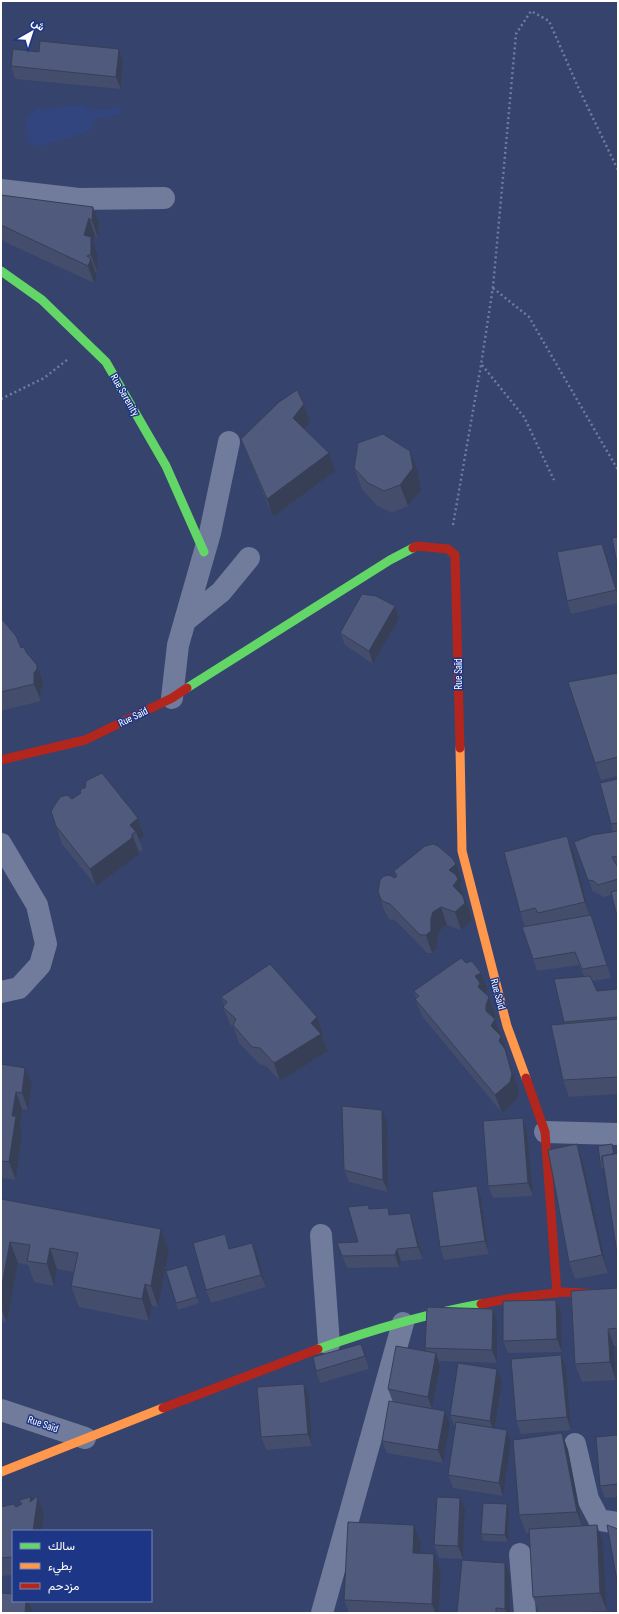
<svg xmlns="http://www.w3.org/2000/svg" width="619" height="1614" font-family="'Sofia Sans Condensed',Vazirmatn,sans-serif">
  <style>
    .water { fill: #32457e }
    .lines { fill: none; stroke-linecap: round; stroke-linejoin: round }
    .path { stroke: #717b9b; stroke-width: 2.5; stroke-dasharray: 2 3; stroke-linecap: butt }
    .street { stroke: #717b9b; stroke-width: 22 }
    .fast { stroke: #63d668; stroke-width: 9 }
    .slow { stroke: #ff974d; stroke-width: 9 }
    .jam { stroke: #b3261e; stroke-width: 9 }
    .wall { fill: #444d6b }
    .shaded-wall { fill: #373f57 }
    .building { fill: #4f5a7c; stroke: #373f57 }
    .labels { text-anchor: middle; dominant-baseline: central; stroke-width: 3; stroke-linejoin: round; paint-order: stroke }
    .street-label { font-size: 11px; fill: #fff; stroke: #1d3685 }
  </style>
  <rect width="100%" height="100%" fill="#35436d"/>
  <path class="water" d="M83,104l8,7 29,-4 2,7 -28,5 -2,9 -8,5 -46,14 -10,-5 -2,-25 12,-9 11,1z"/>
  <g class="lines">
    <path class="path" d="M493,288l36,29 89,153
      M482,365l42,52 30,63
      M1,399l43,-21 23,-18
      M453,525l28,-160 12,-78 23,-253 15,-23 18,10 29,66 40,83"/>
    <path class="street" d="M1,190l78,9 85,-1
      M185,621l36,-29 28,-34
      M172,698l6,-53 32,-112 19,-91
      M1,844l36,61 9,39 -6,21 -21,23 -18,4
      M545,1132l73,2
      M321,1235l8,109
      M1,1410l84,28
      M575,1444l13,55 11,21 19,3
      M520,1554l5,59
      M322,1613l81,-290"/>
    <path class="fast" d="M1,271l41,29 64,62 60,104 38,86
      M187,688l203,-128 23,-12
      M318,1349c53,-19 108,-35 163,-45"/>
    <path class="slow" d="M460,748l2,103 45,175 19,52
      M1,1472l162,-64"/>
    <path class="jam" d="M413,548l4,-2 31,3 7,6 5,193
      M1,760l84,-20 87,-42 15,-10
      M526,1078l19,54 12,161
      M481,1304l31,-6 52,-6 54,3
      M163,1408l155,-59"/>
  </g>
  <path class="wall" d="M119,49l4,12 -2,28 -106,-10 -4,-13 28,-14z
    M1,195l92,12 6,17 -1,14 -3,-3 -2,7 5,13 -1,17h-2l2,5 -3,6 -89,-41 -4,-3z
    M304,404l6,18 -6,7 31,42 -62,46 -25,-60 -7,-18z
    M354,468l64,4 3,18 -13,16 -16,7 -16,-8 -14,-16z
    M607,557l11,36v10l-47,11 -4,-13z
    M395,606l4,12 -26,46 -28,-19 -5,-12z
    M1,618l20,30 3,-1 3,7 16,28v4l-3,5 1,10 -40,10z
    M618,673v103l-17,4 -6,-17z
    M618,779v141l-6,-25 -9,2 -4,-3 -6,-2 -19,-50 39,-10 -2,-8z
    M72,799l66,19 6,18 -5,4 4,10 -4,2 -1,3 -42,31 -34,-42 -11,-33z
    M567,836l7,17 16,62h1l4,13 16,50 -19,3 5,10 21,-2v105l-49,3 -6,-17 1,-58 20,-46 -5,-11 -42,6 -15,-44h3l-5,-15z
    M394,871l68,11 -2,2 10,29 2,7 -11,10 -14,-5 -7,5 -2,6 -1,12 -5,5h-5l-31,-32 -7,-2 -5,-9 -6,-18 18,-15z
    M466,963l15,10 7,17 -4,2 5,5 6,18 -1,3 1,1 13,34 -1,2 12,36 -2,8 -15,14 -80,-97 -7,-17 1,-1 -2,-7z
    M221,997l102,37 -1,2 6,15 -48,30 -14,-15 -7,-2 -20,-21 -5,-15 -4,-4 -7,-17 1,-2z
    M1,1064l31,21 -4,25 -6,-1 -2,17 2,8 -6,46 -15,-2z
    M382,1110l5,13 1,69 -39,-10 -5,-12z
    M523,1118l4,13 6,65 -40,2 -5,-12z
    M577,1144l6,18 25,111 -33,6 -6,-17z
    M614,1150l1,4 3,-1v102l-14,-87h-2l-2,-6z
    M481,1198l8,56 -45,6 -4,-13z
    M1,1199l160,30 8,21 -11,57 -6,-1 -3,15 -70,-14 -8,-21 3,-14 -17,-3 -3,17 -20,-4 -6,-17 -10,-2 -11,60 -6,-2z
    M370,1209l21,6 23,10 9,34 -22,2 -2,6 -52,1 -10,-25 21,-1z
    M230,1249l27,6 9,32 -55,16 -5,-13z
    M189,1271l10,32 -21,7 -2,-7z
    M618,1288v58h-4l2,34 -34,2 -7,-18z
    M556,1300l5,12 1,40 -54,1 -5,-12z
    M493,1309l4,13v41l-58,-2 1,5 -8,43 18,15 -7,39 -56,-10 -5,-12 11,-39 -5,-13 39,-37 -2,-4z
    M561,1355l5,12 5,63 -50,4 -5,-13z
    M366,1356l3,13 -49,14 -4,-12z
    M502,1382l-7,46 12,2 4,13 -8,53 -50,-8 -5,-13 7,-48 -5,-12z
    M304,1384l5,12 3,50 -46,4 -5,-13z
    M562,1433l6,17 15,76 20,17 4,68 -46,2h-22l-6,-16 -4,-64h-3l-7,-18z
    M618,1435v62l-13,1 -5,-12z
    M38,1496l6,18 -2,17h-29v44l-12,1v-69h15l5,-2 -2,-5 13,1z
    M507,1504l2,7 -1,31 -25,-1 -2,-7z
    M465,1510l-2,49 -24,-1 -5,-13z
    M421,1543l-1,10 14,1 7,18 -2,41h-90l-5,-13z
    M510,1576v37h-53z"/>
  <path class="shaded-wall" d="M119,49l4,12 -2,28 -5,-12z
    M93,207l6,17 -1,14 -6,-17z
    M89,218l6,17 -2,7 5,13 -1,17 -13,-37z
    M91,259l6,18 -3,6 -6,-17z
    M304,404l6,18 -11,13 -6,-17z
    M410,451l8,21 3,18 -13,16 -8,-21z
    M329,453l6,18 -62,46 -6,-18z
    M602,544l5,13 11,38 -2,-5z
    M395,606l4,12 -26,46 -4,-13z
    M37,665l6,17v4l-3,5 1,10 -7,-17v-11z
    M138,818l6,18 -5,4 -3,-8 -6,-7z
    M132,834l7,18 -1,3 -42,31 -6,-17z
    M567,836l7,17 17,66 -6,-17z
    M456,864l6,18 -2,2 10,29 2,7 -11,10 -6,-18 -2,-26 -4,-16z
    M441,907l6,18 -7,5 -2,6 -1,12 -5,5 -6,-18 7,-23z
    M481,973l7,17 -4,3 -6,-6 -3,-11z
    M489,997l6,18 -2,8 2,-4 13,34 -1,2 12,36 -2,8 -15,14 -7,-18 3,-52 -12,-32v-6z
    M317,1017l6,17 -1,2 6,15 -48,30 -6,-18z
    M25,1068l7,17 -4,25 -6,-17z
    M16,1092l6,17 -2,17 2,8 -6,46 -7,-18 3,-46z
    M382,1110l5,13 1,69 -5,-12z
    M523,1118l4,13 6,65 -5,-13z
    M577,1144l6,18 25,111 -6,-18z
    M612,1144l2,6 3,16 -3,-7z
    M477,1186l4,12 8,56 -4,-13z
    M410,1213l4,12 9,34 -5,-12z
    M161,1229l8,21 -11,57 -7,-21z
    M10,1242l8,21 -11,60 -6,-16v-17z
    M252,1243l5,12 9,32 -5,-12z
    M50,1248l7,21 -3,17 -7,-22z
    M397,1249l4,12 -2,6 -4,-12z
    M145,1284l7,22 -3,15 -7,-22z
    M556,1300l5,12 1,40 -5,-13z
    M493,1309l4,13v41l-5,-13z
    M608,1329l6,17 2,34 -6,-18z
    M361,1344l5,12 3,13 -4,-13z
    M436,1353l4,13 -8,43 -4,-12z
    M561,1355l5,12 5,63 -4,-13z
    M497,1369l5,13 -8,51 -4,-12z
    M304,1384l5,12 3,50 -4,-12z
    M445,1411l5,13 -7,39 -5,-13z
    M507,1430l4,13 -8,53 -4,-13z
    M562,1433l6,17 15,79 -6,-17z
    M38,1496l6,18 -2,17h-9l-3,-29 1,-5 5,13z
    M460,1498l5,12 -2,49 -5,-13z
    M507,1504l2,7 -1,31 -3,-7z
    M414,1525l7,18 -2,27 -6,-17z
    M597,1525l6,18 4,68 -7,-18z
    M434,1554l7,18 -2,41h-4l-3,-9z
    M505,1563l5,13v37h-3l-2,-4z
    M26,1601h3l4,12h-8z"/>
  <path class="building" d="M40,41l79,8 -3,28 -105,-11 2,-17 26,3z
    M1,195l92,12 -1,14 -3,-3 -5,17 7,2v17l-4,2 4,3 -3,7 -87,-41z
    M297,390l7,14 -11,14 36,35 -62,46 -26,-60 38,-37z
    M383,434l27,17 3,17 -13,17 -16,6 -16,-8 -14,-15 4,-25z
    M618,537v31l-6,-30z
    M602,544l14,46 -49,11 -10,-49z
    M362,594l14,2 19,10 -26,45 -29,-18z
    M1,618l15,18 5,12 3,-1 2,5 11,13v4l-3,4v11l-33,8z
    M618,673v84l-23,6 -27,-81z
    M102,773l36,45 -8,7 6,7 -4,2v4l-42,31 -34,-43 -5,-15 9,-14 7,-2 5,4 9,-6 -1,-1 2,-4h3l1,-7z
    M618,779v44l-7,1 -11,-41z
    M618,831v25l-6,1 5,9h1v13l-20,6 -4,-4 -6,-1 -14,-38 18,-7z
    M567,836l18,66 -47,11 -3,-5 -15,4 -16,-60z
    M433,844l5,2 14,12 4,6 -7,6 6,4 3,5 -5,7 10,10 2,7 -10,9 -14,-5 -8,5 -2,6v13l-5,4h-6l-30,-31 -8,-3 -4,-9 2,-12 4,-4 5,-1 6,3 2,-2 -3,-5 31,-25z
    M618,890v30l-7,-28z
    M591,915l16,50 -25,4 -7,-17 -42,7 -11,-32z
    M461,958l5,5 6,-2 9,12 -6,3 5,7 -2,4 11,10 -3,8v6l9,8 -4,7 10,10 -2,5 6,8 7,25 -2,8 -15,13 -80,-96 4,-3 -5,-5z
    M270,964l47,53 -6,6 10,11 -47,29 -14,-15 -8,-1 -19,-22 3,-6 -13,-12 4,-5 -6,-5z
    M590,976l7,15 21,-2v28l-54,5 -10,-43z
    M618,1019v58l-55,3 -12,-55z
    M1,1064l24,4 -3,25 -6,-1 -4,24h4l-7,46 -8,-1z
    M342,1106l40,4 1,70 -39,-10z
    M523,1118l5,65 -40,3 -5,-65z
    M577,1144l25,111 -33,7 -21,-112z
    M612,1144l2,10 -12,2v5l-2,1 -2,-16z
    M618,1153v100h-1l-15,-97z
    M477,1186l8,55 -45,6 -8,-55z
    M1,1199l160,30 -10,57 -6,-2 -3,15 -71,-13 7,-33 -28,-5 -3,16 -20,-3 3,-16 -20,-3 -9,48z
    M368,1205l1,4 19,-1 1,7 21,-2 8,34 -21,2 -2,6 -53,1 -5,-13 21,-1 -10,-35z
    M225,1234l4,15 23,-6 9,32 -55,15 -13,-47z
    M187,1265l10,32 -21,6 -10,-32z
    M618,1288v40l-10,1 2,33 -35,2 -4,-73z
    M556,1300l1,39 -54,2v-40z
    M427,1307l66,2 -1,41 -67,-2z
    M361,1344l4,12 -49,15 -3,-14z
    M396,1346l40,7 -8,44 -40,-8z
    M561,1355l6,62 -51,4 -5,-62z
    M458,1363l39,6 -7,52 -40,-6z
    M304,1384l4,50 -47,3 -4,-50z
    M389,1401l56,10 -7,39 -56,-9z
    M456,1422l51,8 -8,53 -51,-8z
    M562,1433l15,79 -58,3 -6,-75z
    M618,1435v49l-18,2 -4,-49z
    M38,1496l-5,35h-20v26l-12,1v-51l12,-3 3,3 6,-3 -3,-4 12,-3 -1,5z
    M437,1497l23,1 -2,48 -24,-1z
    M483,1503l24,1 -2,31 -24,-1z
    M348,1522l66,3 -1,28 21,1 -2,50 -88,-4z
    M597,1525l3,68 -67,4 -4,-68z
    M607,1525l11,4v57z
    M462,1560l43,3v46l-9,-1v5h-39z
    M1,1593l12,1v7h13l-1,12h-24z"/>
  <g class="labels">
    <g class="street-label">
      <text transform="translate(125 395) rotate(60)">Rue Serenity</text>
      <text transform="translate(458 674) rotate(-90)">Rue Saïd</text>
      <text transform="translate(133 717) rotate(-26)">Rue Saïd</text>
      <text transform="translate(498 994) rotate(75)">Rue Saïd</text>
      <text transform="translate(43 1424) rotate(19)">Rue Saïd</text>
    </g>
  </g>
  <rect width="619" height="1614" fill="none" stroke="#ffffff" stroke-width="4"/>
  <rect x="12" y="1530" width="140" height="72" fill="#1d3685" stroke="#7786b6"/>
  <rect x="20" y="1543" width="20" height="6" fill="#63d668" stroke="#7786b6"/>
  <text x="48" y="1550" font-size="12" fill="#ffffff">سالك</text>
  <rect x="20" y="1563" width="20" height="6" fill="#ff974d" stroke="#7786b6"/>
  <text x="48" y="1570" font-size="12" fill="#ffffff">بطيء</text>
  <rect x="20" y="1583" width="20" height="6" fill="#b3261e" stroke="#7786b6"/>
  <text x="48" y="1590" font-size="12" fill="#ffffff">مزدحم</text>
  <g transform="translate(32 32) rotate(39)" stroke="#1d3685" stroke-width="3" paint-order="stroke">
  <path d="M0-3L7 15L0 10L-7 15Z" fill="#ffffff"/>
  <text y="-6" font-size="11" font-weight="bold" text-anchor="middle" fill="#ffffff">ش</text>
  </g>
</svg>
